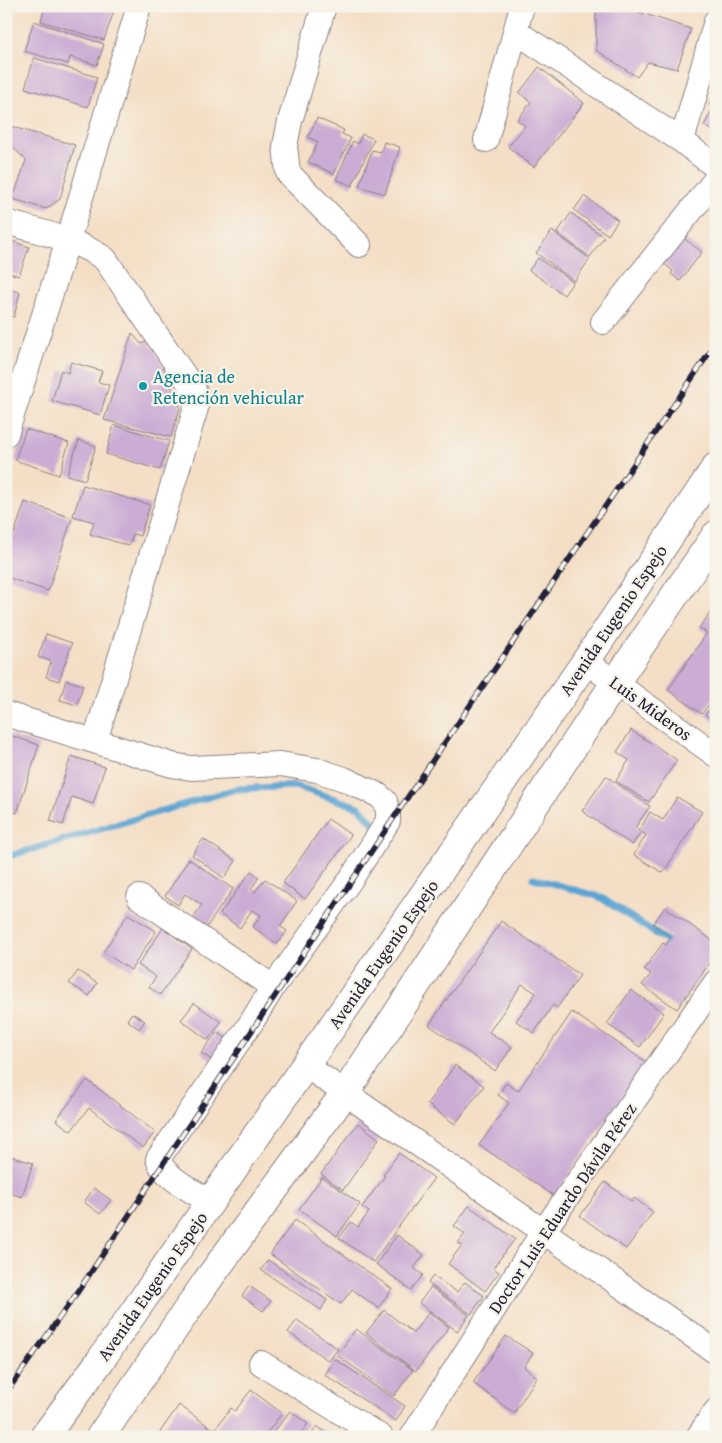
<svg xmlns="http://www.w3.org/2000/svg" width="722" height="1443" font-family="'Gentium Book Plus',serif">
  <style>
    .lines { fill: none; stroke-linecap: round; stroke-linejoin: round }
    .stream { stroke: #5ca4d3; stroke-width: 7 }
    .building { fill: #caacd4 }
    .minor-casing { stroke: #8b8080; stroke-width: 26 }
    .major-casing { stroke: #8b8080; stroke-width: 30 }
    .minor { stroke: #fff; stroke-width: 24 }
    .major { stroke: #fff; stroke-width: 28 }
    .rail-casing { stroke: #22223b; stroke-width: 5.5 }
    .rail { stroke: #f7f3e8; stroke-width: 4; stroke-dasharray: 11; stroke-linecap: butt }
    .culture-dot { fill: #0f9aa8; stroke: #f7f3e8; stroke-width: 2 }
    .labels { text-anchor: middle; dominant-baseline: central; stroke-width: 4.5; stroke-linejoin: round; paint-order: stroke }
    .culture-label { font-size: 18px; fill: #0d838f; stroke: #f7f3e8; text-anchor: start }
    .street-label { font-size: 18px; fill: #22223b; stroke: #f7f3e8 }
  </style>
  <rect width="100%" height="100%" fill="#f7f3e8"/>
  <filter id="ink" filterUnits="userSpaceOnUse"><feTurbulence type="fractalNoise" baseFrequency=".02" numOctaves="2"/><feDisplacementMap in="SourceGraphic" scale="10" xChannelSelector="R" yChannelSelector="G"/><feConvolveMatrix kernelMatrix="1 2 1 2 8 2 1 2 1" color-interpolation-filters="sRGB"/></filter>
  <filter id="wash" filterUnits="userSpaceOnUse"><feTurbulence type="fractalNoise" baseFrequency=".0096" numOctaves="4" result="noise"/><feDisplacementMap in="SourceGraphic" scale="20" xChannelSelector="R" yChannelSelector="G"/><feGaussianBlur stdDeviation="1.12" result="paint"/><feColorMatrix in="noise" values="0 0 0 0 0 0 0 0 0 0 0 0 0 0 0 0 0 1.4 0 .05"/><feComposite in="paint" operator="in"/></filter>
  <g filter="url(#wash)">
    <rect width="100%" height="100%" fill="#f4dfc6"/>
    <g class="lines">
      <path class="stream" d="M6,857l230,-68 59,-3 64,21 20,22
        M533,878l67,19 75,49"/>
    </g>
    <g id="blocks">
      <path class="building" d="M45,6h64l6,2 -11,32 -63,-19z
        M596,6h24l71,23 -14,40 -29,-7 -11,15 -41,-27z
        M34,21l70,23 -7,21 -27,-8 -2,7 -44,-13z
        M6,46l5,2 -4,14h-1z
        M34,58l63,19 -9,30 -63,-19z
        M539,67l45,36 -50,64 -26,-20 17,-21 -8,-6 14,-18 -12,-9z
        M716,92v16l-7,-3z
        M712,110l4,2v20l-12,-6z
        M317,118l27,12 -2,4 9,4 -17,36 -26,-12 10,-20 -10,-5z
        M6,125l69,20 -15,54 -14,10 -33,-10 13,-39 -20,-19z
        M362,134l12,5 -22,47 -16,-7 17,-38 5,3z
        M384,142l16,5 -15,47 -26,-8 13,-36 9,2z
        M584,196l34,24 -10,15 -34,-25z
        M571,213l33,24 -14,20 -33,-24z
        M552,231l38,28 -16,22 -38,-28z
        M682,237l20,15 -22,29 -9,-7 2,-3 -11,-9z
        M6,239l23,8 -10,29 -13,-4z
        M538,258l35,24 -9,13 -35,-25z
        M6,289l14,3 -6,25 -8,-1z
        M132,333l9,11 7,-3 23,37 -2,7 10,10 1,13 -9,29 -67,-17z
        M71,362l31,9 -4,11 11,3 -9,30 -48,-14 9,-31 7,3z
        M114,425l55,16 -9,29 -54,-16z
        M26,429l43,14 -10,32 -44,-15z
        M79,440l17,6 -11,34 -18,-5z
        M83,485l67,20 -10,31 -7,-2 -4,12 -39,-12 4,-12 -21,-6z
        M25,502l47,16 -24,73 -42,-14v-46l8,3z
        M711,612l5,3v79l-14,20 -34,-24 39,-57 -8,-5z
        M46,634l26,9 -13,38 -13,-4 5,-16 -13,-4z
        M66,680l17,5 -6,20 -17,-5z
        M716,700v22l-11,-7z
        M631,730l46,30 -28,42 -33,-21 13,-21 -12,-8z
        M9,735l30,10 -22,68 -11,-3v-66z
        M71,756l34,11 -12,37 -21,-7 -9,28 -13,-4z
        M606,776l44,30 -15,22 4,3 11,-19 13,8 14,-23 25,15 -39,61 -29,-18 12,-20 -5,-3 -9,13 -50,-34z
        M328,819l23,16 -46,64 -22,-16z
        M203,839l33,22 -12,17 -32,-23z
        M716,842v14l-6,-4z
        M189,859l44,30 -27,39 -14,-9 10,-14 -17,-11 -7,11 -13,-9z
        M251,871l8,6 -8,12 4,3 10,-13 32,22 -17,25 7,5 -10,13 -24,-17 8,-12 -9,-5 -12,18 -20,-14z
        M665,907l51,36v11l-39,55 -35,-24 9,-11 -7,-5 19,-26 3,2 5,-8 -18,-13z
        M128,914l28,17 -25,39 -28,-18z
        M501,921l79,54 -23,33 -4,-3 -19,28 -18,-12 20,-28 -14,-9 -33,48 23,15 -17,24 -66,-46z
        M163,928l29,21 -32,46 -11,-8 7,-10 -18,-12z
        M78,971l19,12 -8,13 -20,-13z
        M631,990l33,23 -24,34 -33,-23z
        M194,1003l27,19 -13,18 -27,-20z
        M572,1012l74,50 -92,134 -75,-51 30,-42 -11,-8 8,-12 12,8z
        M132,1013l13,8 -6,8 -12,-9z
        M217,1032l10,7 -15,21 -11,-7z
        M455,1065l29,21 -29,38 -28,-20z
        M87,1080l68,52 -12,16 -54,-40 -18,23 -15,-11z
        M358,1123l21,16 -36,51 -22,-16z
        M399,1153l35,25 -61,84 -34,-24 12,-16 7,5 11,-15 -7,-5 23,-31 -2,-1z
        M6,1155l27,8 -11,34 -16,-5z
        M322,1177l38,27 -23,32 -38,-27z
        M605,1182l27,20 2,-4 19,14 -27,37 -46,-33z
        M94,1188l17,12 -11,14 -16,-12z
        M469,1206l46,33 -22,29 6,4 -14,19 -37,-27 14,-19 -4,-2 7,-9 -11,-8z
        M295,1220l97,69 -14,19 -26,-19 -11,15 -71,-50z
        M397,1235l27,20 -10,13 9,7 -12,15 -35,-26z
        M268,1260l59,40 -6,10 -60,-40z
        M433,1276l24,16 8,-10 19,14 -13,18 -43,-31z
        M249,1286l22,15 -8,10 -21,-15z
        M431,1287l38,28 -12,16 -38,-28z
        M384,1310l29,23 16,-21 20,15 -33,44 -50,-38z
        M297,1320l41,29 -9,12 -41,-29z
        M356,1329l57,41 -19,26 -57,-41z
        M506,1336l27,17 -9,14 13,10 -23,36 -41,-30z
        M335,1359l70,47 -9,15 -71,-46z
        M251,1390l31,23 -18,24h-36l-12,-9 15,-20 4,3z
        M179,1405l32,23 -7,9h-37l-7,-5z
        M290,1411l18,13 -10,13h-28z
        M317,1426l15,11h-22z
        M213,1428l12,9h-19z"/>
    </g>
  </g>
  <g filter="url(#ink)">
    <use href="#blocks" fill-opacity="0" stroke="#8b8080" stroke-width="1"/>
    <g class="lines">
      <defs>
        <path id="minor" d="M324,6l-34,115 -5,25 3,27 71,72
          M515,31l167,110 34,26
          M486,140l36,-134
          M682,141l34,-120
          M6,222c35,10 69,17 99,37l89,131 2,18 -101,333
          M603,322l113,-143
          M6,434l62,-194 71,-234
          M586,661l29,22 101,72
          M6,714l166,51 19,3 89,-4 37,6 27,9 34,16 7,6 3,10v10l-39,61 -76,105 -22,36 -93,136c4,17 38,34 52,43
          M139,897l134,90
          M305,1065l411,287
          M261,1363l120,74
          M412,1437l131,-205 173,-250
          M698,1437l18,-26"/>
        <path id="major" d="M44,1437l56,-76 486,-700 130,-194
          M100,1437l107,-156 138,-188 270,-410 101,-148"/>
      </defs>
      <use href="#minor" class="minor-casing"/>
      <use href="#major" class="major-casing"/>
      <use href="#minor" class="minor"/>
      <use href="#major" class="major"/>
      <defs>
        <path id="rail" d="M6,1393l71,-100 322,-483 317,-467"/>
      </defs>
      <use href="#rail" class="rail-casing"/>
      <use href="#rail" class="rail"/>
    </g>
  </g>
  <circle class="culture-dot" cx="143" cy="386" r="5"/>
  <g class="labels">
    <g class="culture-label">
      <text x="153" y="376">Agencia de<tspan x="153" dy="21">Retención vehicular</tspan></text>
    </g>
    <g class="street-label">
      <text transform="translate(613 620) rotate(-56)">Avenida Eugenio Espejo</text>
      <text transform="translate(651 708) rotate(36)">Luis Mideros</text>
      <text transform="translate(383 954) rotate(-55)">Avenida Eugenio Espejo</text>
      <text transform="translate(562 1208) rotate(-56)">Doctor Luis Eduardo Dávila Pérez</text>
      <text transform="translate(152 1286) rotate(-55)">Avenida Eugenio Espejo</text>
    </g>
  </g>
  <rect width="722" height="1443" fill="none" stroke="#f7f3e8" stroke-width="25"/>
</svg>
